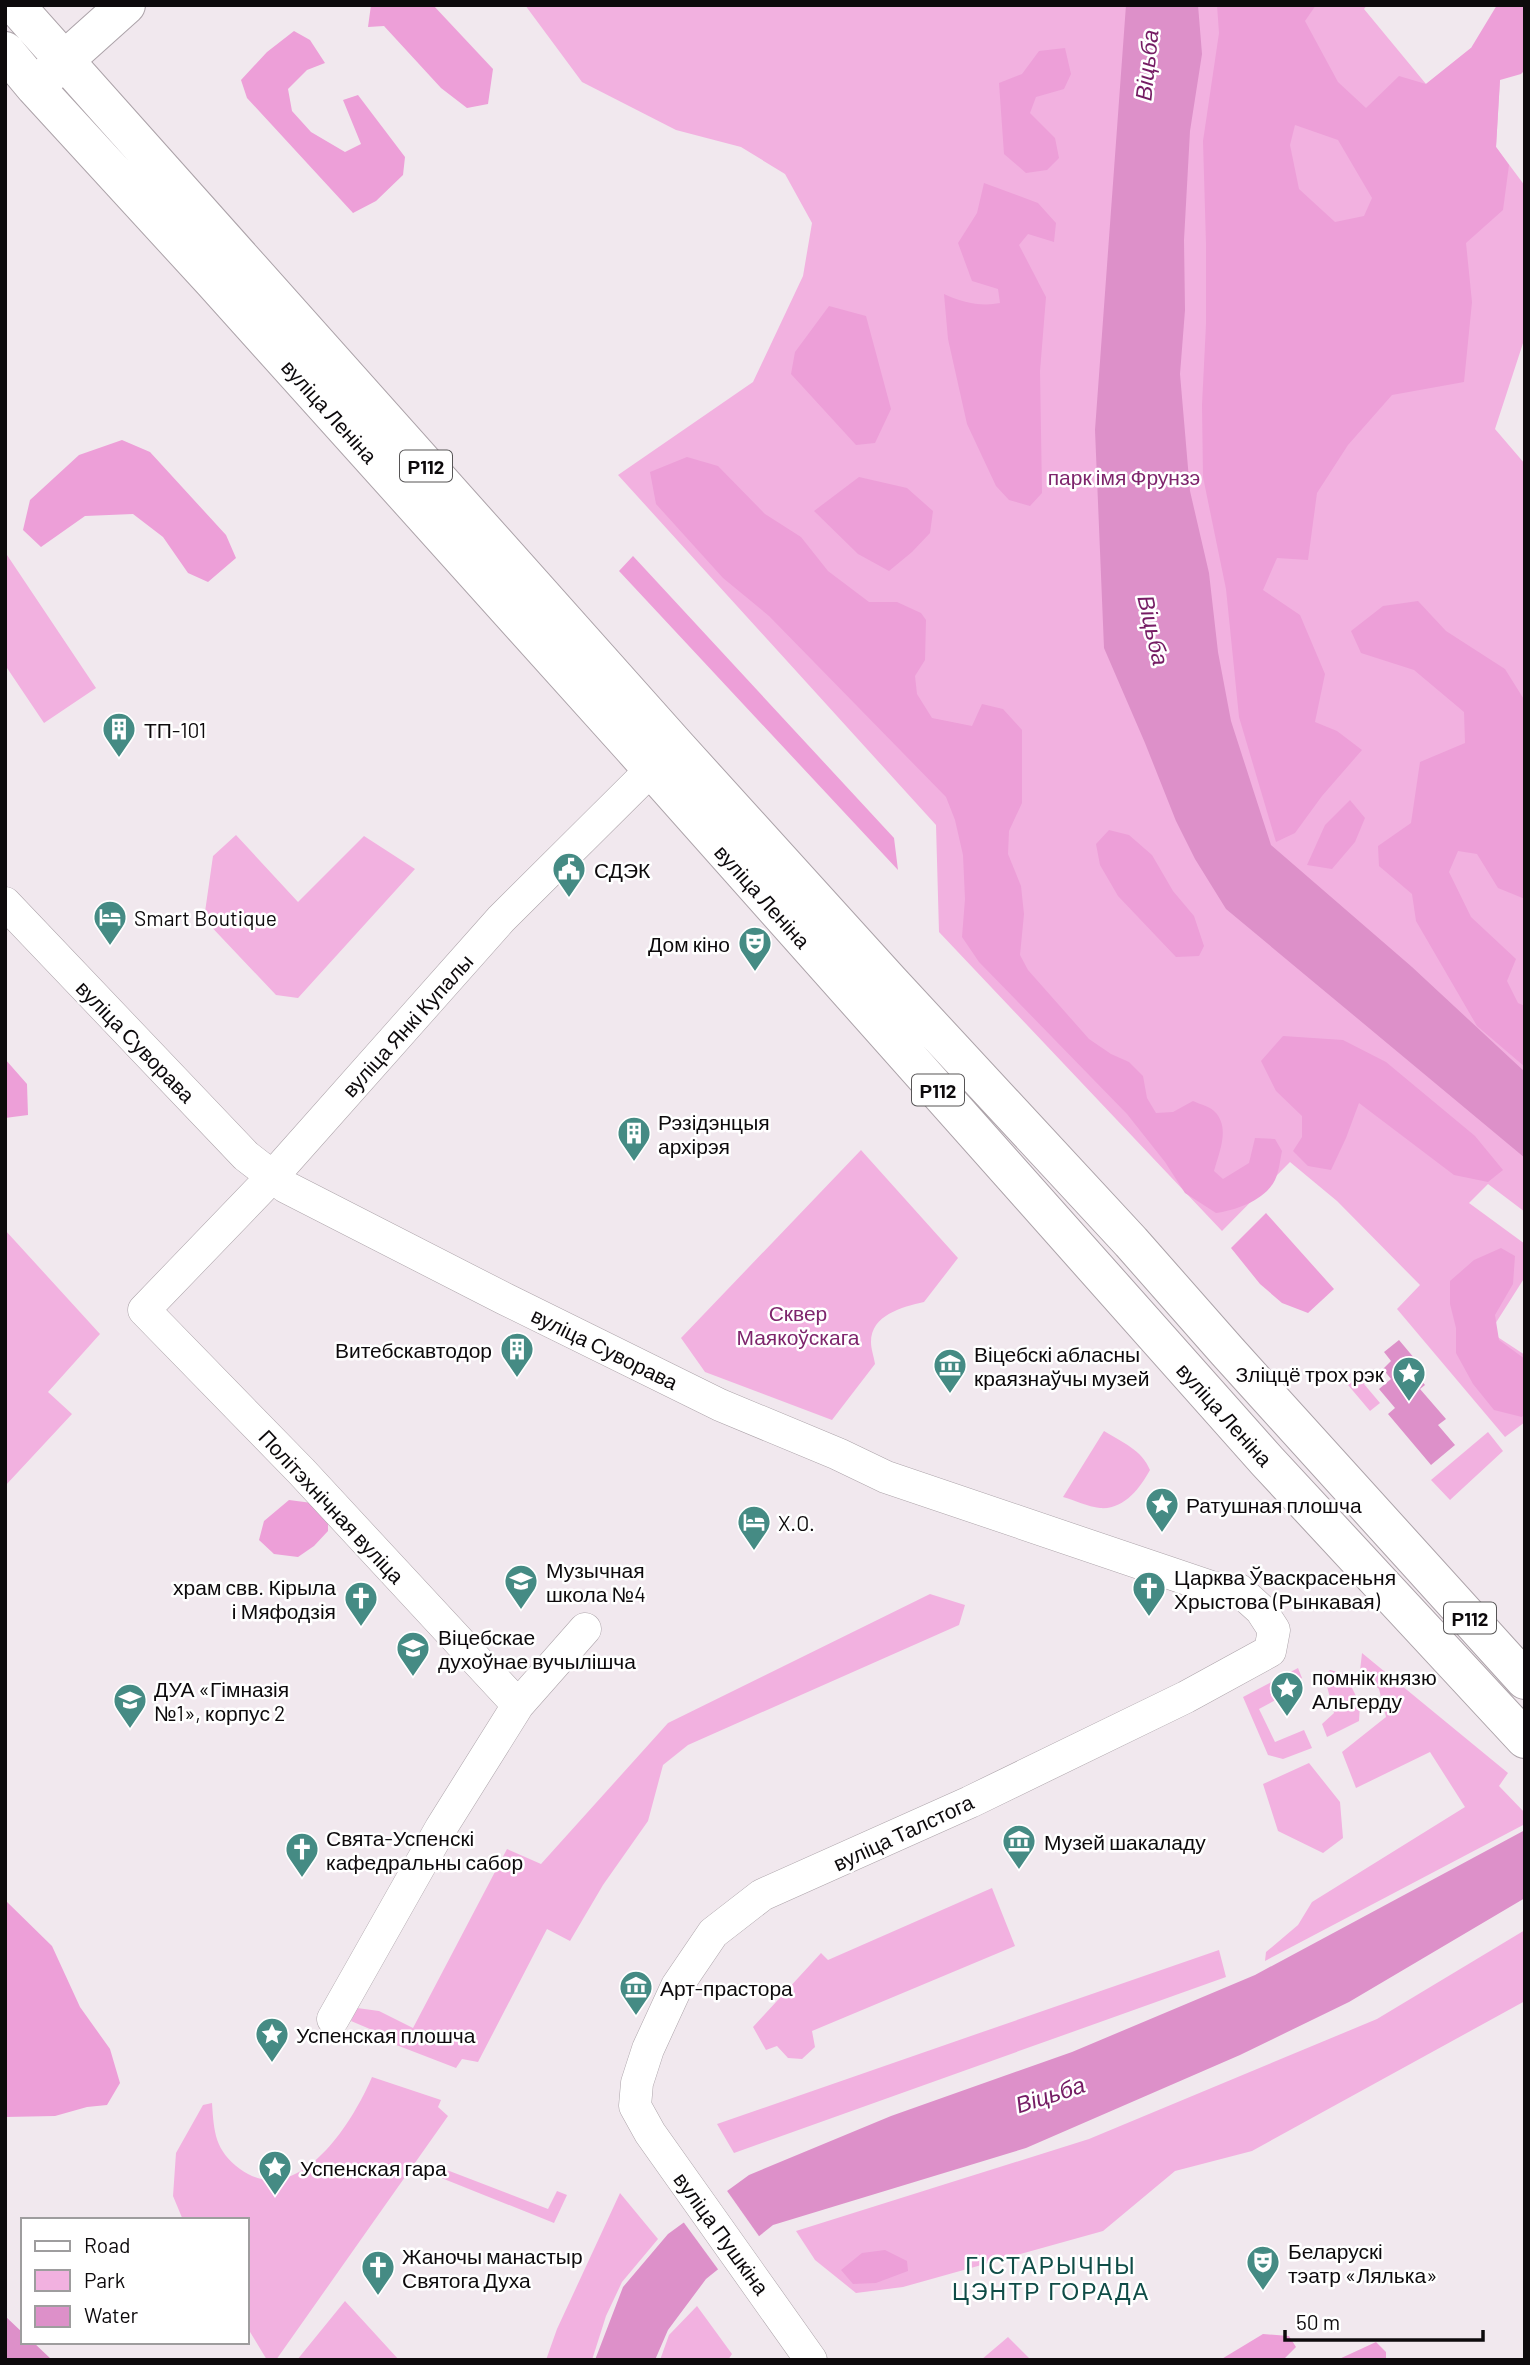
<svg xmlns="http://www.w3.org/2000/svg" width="1530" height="2365" font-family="Barlow,sans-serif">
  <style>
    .green { fill: #f2b1e0 }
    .forest { fill: #ed9fd8; fill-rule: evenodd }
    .water { fill: #dd90c9 }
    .pier { fill: #f1e8ee }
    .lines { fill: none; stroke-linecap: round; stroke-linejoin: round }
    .minor-casing { stroke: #aca3a9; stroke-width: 33 }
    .tertiary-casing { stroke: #aca3a9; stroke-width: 40 }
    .primary-casing { stroke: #aca3a9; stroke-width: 40 }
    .minor { stroke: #fff; stroke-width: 32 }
    .tertiary { stroke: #fff; stroke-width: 38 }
    .primary { stroke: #fff; stroke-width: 38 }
    .labels { text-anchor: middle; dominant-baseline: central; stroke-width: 5; stroke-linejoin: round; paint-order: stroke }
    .shield { fill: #fff; stroke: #565455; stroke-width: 2 }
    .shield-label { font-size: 19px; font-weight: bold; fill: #0d0a0c }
    .street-label { font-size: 21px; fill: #0d0a0c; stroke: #fff }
    .park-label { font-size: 21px; fill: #7e256c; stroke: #fff }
    .poi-label { font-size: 21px; fill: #0d0a0c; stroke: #fff; text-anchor: start }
    .water-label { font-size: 23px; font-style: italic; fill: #751c64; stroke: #fff }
    .neighbourhood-label { font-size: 23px; letter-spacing: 2px; fill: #0f4c47; stroke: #fff }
  </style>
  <rect width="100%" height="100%" fill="#f1e8ee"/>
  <path class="green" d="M525,5h842l-3,4 62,75 45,-36 29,31 -4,68 29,39v151l-30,92 30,35v748l-37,-28 -19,19 56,41v33l-35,55 35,23v67l-20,15 -108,-128 23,-24 -83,-84 -47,-39 -68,69 -283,-299 -3,-107 -318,-350 135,-93 50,-106 9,-53 -27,-49 -44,-27 -65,-17 -94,-48z
    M5,552l91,136 -52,35 -39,-58z
    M236,835l62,67 66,-66 51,33 -117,129 -22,-3 -72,-76 9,-63z
    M861,1150l97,108 -34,44c-22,5 -53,13 -53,40 0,7 3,15 4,22l-43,56 -127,-48 -24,-34z
    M5,1230l95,104 -52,58 24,22 -67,72z
    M1365,1371l6,6 -7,7 16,19 -10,8 -22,-26z
    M1104,1431c18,11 38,19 46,39 -10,18 -26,40 -50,38 -12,-1 -26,-8 -37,-11z
    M1488,1432l15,19 -53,49 -19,-20z
    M930,1594l35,11 -6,20 -271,120 -25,20 -15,56 -45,64 -33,56 -23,-12 -69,133 -16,-3 -6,9 -70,-27 -2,-6 -33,-14 6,-13 22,3 34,17 94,-179 34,15 127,-141z
    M1362,1653l146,120 -9,13 26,27v11l-260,137 1,-9 32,-27 14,-23 153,-95 -35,-55 -74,36 -14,-36 44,-35 -7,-28 -19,-18z
    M1298,1668l4,10 -17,10 2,6 -28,15 16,33 29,-12 8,18 -29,11 -15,-4 -25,-58z
    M1330,1670l15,4 15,30 -1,17 -32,16 -5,-13 12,-11 -10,-38z
    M1309,1763l31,39 3,36 -20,15 -45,-22 -15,-47z
    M992,1888l23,58 -203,85 3,16 -13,12 -14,-1 -11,-12 -11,4 -13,-23 68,-74 7,7z
    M1525,1930v71l-273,150 -77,20 -72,60 -200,56 -47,6 -41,-33 -19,-29 293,-92 288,-120z
    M1219,1950l7,27 -492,176 -17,-29z
    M372,2077l69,23 -3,7 10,9 -172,244h-9l-20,-33v-107h-64l-10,-24 3,-43 27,-48 9,-2c2,30 3,47 28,66 58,42 113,-47 132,-92z
    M439,2167l109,42 9,-18 10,4 -13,28 -120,-48z
    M620,2193l38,46 -36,43 -16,34 -14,44h-46l11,-31z
    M345,2301l54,59h-102z
    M697,2306l35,48 -4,6h-68l9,-25z
    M1008,2337l23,23h-50z"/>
  <path class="forest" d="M371,5h62l60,64 -5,35 -21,4 -26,-20 -57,-62 -16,1z
    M1217,5h99l-11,16 33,61 28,26 33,-32 27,8 45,-36 26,-43h28v65l-4,4 -21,6 -4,67 13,18 -6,45 -37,33 6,59 -8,80 -72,13 -44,50 -31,48 -9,67 -31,-2 -14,32 37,25 25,59 -10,48 22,9 25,19 -40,46 -27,37 -19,9 -37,-125 -13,-128 -23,-112 -1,-72 4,-81v-80l-3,-103 16,-108zM1295,125l43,15 34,58 -8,18 -29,6 -36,-33 -9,-44z
    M294,31l16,9 15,23 -18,7 -19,19 4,22 19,21 34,20 16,-8 -18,-44 15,-5 47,62 -2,18 -27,26 -23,12 -106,-115 -6,-18 26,-28z
    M1065,48l6,26 -7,15 -28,8 -6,16 25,25 4,20 -12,12 -21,3 -22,-19 -5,-71 23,-9 17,-23z
    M984,183l54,20 18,20 -2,19 -26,-8 -9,11 27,52 -6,74 2,122 -12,13 -21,-6 -13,-14 -29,-62 -19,-85 -4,-45c17,8 37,13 56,9l-2,-14 -26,-8 -14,-38 19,-30z
    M829,306l37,10 25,93 -16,34 -19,2 -65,-71 4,-22z
    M122,440l28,12 76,83 10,23 -28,24 -20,-9 -25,-36 -30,-23 -48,2 -44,31 -18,-17 7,-30 49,-45z
    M687,457l31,9 47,48 36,23 27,34 41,31h28l24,11 5,7 -1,40 -10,16 2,18 15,24 40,8 10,-22 21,5 19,21v73l-13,28 -1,23 13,32 3,28 -4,41 8,15 61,69 22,15 18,8 14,14 4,22 9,15 17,-1 20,-11c6,3 16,5 21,10 17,16 5,41 0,60l9,8 26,-16 6,-25 20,1 7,12c-2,9 -3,21 -7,29 -10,20 -38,30 -59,33l-31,-20 -20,-31 -38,-48 -148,-152 -17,-25 3,-38 -2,-44 -8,-35 -9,-23 -177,-181 -46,-38 -67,-74 -6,-32z
    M859,477l48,11 26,23 -3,22 -18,19 -23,19 -31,-17 -44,-43z
    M633,556l261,282 4,32 -279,-299z
    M1418,601l28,30 59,38 20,32v198l-27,-11 -21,-34 -19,-3 -9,21 22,45 45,42 -9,22 11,22 7,3v61l-48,-41 -61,-105 -4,-27 -33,-28 -1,-20 33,-23 9,-61 45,-19 -1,-31 -50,-42 -53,-17 -10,-22 32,-25z
    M1350,800l15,18 -10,24 -23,27 -25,-4 18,-40z
    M1109,830l20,5 23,20 21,36 21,25 10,30 -5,10 -23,1 -58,-61 -18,-31 -4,-21z
    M1283,1036l60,4 43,22 89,74 28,34 -15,12 -34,-7 -95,-72 -13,35 -15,32 -23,-4 -15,-15 9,-14v-21l-26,-25 -15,-30z
    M5,1059l22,25 1,31 -23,3z
    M1266,1213l68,76 -26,24 -26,-10 -22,-19 -29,-36z
    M1501,1248l14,8 -2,28 -18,31 4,25 26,19v54l-3,4 -28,-7 -21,-26 -17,-31v-25l-6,-24v-23l24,-21z
    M289,1500l23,3 16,16v12l-14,15 -16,11 -24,-3 -15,-14 5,-19z
    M5,1900l47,46 28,61 30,42 10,34 -13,22 -20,2 -32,9 -50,1z
    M885,2250l22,11 1,10 -32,12 -23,1 -12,-14 21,-17z
    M1263,2334l26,2 7,11 -13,13h-63z
    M1376,2342l10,10v8h-49z"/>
  <path class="water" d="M1126,5h72l4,49 -12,77 -6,109 1,70 -5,64 10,117 19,82 9,79 13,69 40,124 141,122 113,105v86l-299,-249 -31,-50 -19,-38 -31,-78 -41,-95 -9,-218z
    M1399,1340l21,25 -7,6 12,14 -5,4 26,30 -8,6 17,20 -24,20 -43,-51 7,-6 -16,-19 12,-10 -8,-10 8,-8 -7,-9z
    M1525,1830v68l-176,104 -109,53 -214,93 -253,77 -67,54 -38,51 -13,30h-60l28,-73 45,-53 81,-59 142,-59 181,-64 183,-77z
    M5,2316l18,17v9h10l19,18h-47z"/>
  <path class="pier" d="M725,2188l36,51 -41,33 -38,-52z"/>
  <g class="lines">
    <defs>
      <path id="minor" d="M5,903l241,253 40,31 219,112 215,106 118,49 48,23 328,111 25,2 22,20 13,20 -4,21 -84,46 -216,105 -208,93 -49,38 -36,53 -29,63 -11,34 -2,23 15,27 161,227
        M518,1705l-217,-234 -157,-161 128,-133 229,-258 168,-167
        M333,2019l108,-191 77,-123 67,-76"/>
      <path id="tertiary" d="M39,83l87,-78"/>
      <path id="primary" d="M15,5l661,741 214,236 241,260 96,109 298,329
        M5,51l30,36 178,194 420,467 634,713 258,278"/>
    </defs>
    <use href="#minor" class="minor-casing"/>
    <use href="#tertiary" class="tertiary-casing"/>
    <use href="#primary" class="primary-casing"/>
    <use href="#minor" class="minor"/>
    <use href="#tertiary" class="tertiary"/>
    <use href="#primary" class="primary"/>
  </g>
  <defs>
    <symbol id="building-pin" viewBox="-11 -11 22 30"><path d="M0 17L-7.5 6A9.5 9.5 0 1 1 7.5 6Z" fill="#458b84" stroke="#fff"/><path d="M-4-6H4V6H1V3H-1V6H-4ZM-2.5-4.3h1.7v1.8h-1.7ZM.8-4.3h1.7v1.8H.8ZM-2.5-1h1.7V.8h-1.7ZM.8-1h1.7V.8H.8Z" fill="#fff"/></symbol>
    <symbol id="civic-pin" viewBox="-11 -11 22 30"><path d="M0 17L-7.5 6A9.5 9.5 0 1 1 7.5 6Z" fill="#458b84" stroke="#fff"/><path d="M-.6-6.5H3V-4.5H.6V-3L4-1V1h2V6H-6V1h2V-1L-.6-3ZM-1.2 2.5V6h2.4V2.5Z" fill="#fff"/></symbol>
    <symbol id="hotel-pin" viewBox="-11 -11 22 30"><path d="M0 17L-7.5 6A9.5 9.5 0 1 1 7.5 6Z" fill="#458b84" stroke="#fff"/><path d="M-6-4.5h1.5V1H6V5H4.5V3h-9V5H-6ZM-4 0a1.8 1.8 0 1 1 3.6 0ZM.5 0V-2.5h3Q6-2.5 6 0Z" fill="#fff"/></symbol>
    <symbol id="theatre-pin" viewBox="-11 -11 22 30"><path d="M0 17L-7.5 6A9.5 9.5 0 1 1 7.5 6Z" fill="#458b84" stroke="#fff"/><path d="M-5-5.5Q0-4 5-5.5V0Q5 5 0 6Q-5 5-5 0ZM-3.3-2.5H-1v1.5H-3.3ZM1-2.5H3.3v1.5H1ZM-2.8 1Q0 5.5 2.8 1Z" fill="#fff"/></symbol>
    <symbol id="museum-pin" viewBox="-11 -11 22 30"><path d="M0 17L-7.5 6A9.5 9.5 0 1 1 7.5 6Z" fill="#458b84" stroke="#fff"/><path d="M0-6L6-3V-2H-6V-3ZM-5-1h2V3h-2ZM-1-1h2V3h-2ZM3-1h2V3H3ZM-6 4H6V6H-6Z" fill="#fff"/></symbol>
    <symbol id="sight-pin" viewBox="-11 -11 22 30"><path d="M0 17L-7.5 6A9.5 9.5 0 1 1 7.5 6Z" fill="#458b84" stroke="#fff"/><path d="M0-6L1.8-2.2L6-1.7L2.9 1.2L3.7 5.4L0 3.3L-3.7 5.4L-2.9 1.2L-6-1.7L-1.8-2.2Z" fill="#fff"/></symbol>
    <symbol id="school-pin" viewBox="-11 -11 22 30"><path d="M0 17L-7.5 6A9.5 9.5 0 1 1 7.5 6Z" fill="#458b84" stroke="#fff"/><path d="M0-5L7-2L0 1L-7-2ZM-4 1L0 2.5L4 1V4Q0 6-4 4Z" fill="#fff"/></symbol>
    <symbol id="church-pin" viewBox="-11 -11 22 30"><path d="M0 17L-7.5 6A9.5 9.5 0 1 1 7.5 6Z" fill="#458b84" stroke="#fff"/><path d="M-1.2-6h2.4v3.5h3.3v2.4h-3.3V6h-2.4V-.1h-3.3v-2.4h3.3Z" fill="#fff"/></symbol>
    <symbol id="university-pin" viewBox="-11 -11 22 30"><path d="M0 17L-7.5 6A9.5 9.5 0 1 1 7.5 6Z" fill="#458b84" stroke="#fff"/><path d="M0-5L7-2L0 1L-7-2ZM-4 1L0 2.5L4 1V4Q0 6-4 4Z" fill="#fff"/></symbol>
  </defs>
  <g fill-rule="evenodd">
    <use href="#building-pin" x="100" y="710" width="38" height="52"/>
    <use href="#civic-pin" x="550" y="850" width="38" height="52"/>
    <use href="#hotel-pin" x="91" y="898" width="38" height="52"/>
    <use href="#theatre-pin" x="736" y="924" width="38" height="52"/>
    <use href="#building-pin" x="615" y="1114" width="38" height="52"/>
    <use href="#building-pin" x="498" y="1330" width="38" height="52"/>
    <use href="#museum-pin" x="931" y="1346" width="38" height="52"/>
    <use href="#sight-pin" x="1390" y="1354" width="38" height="52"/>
    <use href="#sight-pin" x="1143" y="1485" width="38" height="52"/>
    <use href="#hotel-pin" x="735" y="1503" width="38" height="52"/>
    <use href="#school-pin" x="502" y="1562" width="38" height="52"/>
    <use href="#church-pin" x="1130" y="1569" width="38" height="52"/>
    <use href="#church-pin" x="342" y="1579" width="38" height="52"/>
    <use href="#university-pin" x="394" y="1629" width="38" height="52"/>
    <use href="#sight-pin" x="1268" y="1669" width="38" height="52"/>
    <use href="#school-pin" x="111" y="1681" width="38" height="52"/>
    <use href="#museum-pin" x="1000" y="1822" width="38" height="52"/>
    <use href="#church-pin" x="283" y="1830" width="38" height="52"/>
    <use href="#museum-pin" x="617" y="1968" width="38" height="52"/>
    <use href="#sight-pin" x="253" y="2015" width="38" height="52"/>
    <use href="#sight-pin" x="256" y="2148" width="38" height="52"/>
    <use href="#theatre-pin" x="1244" y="2243" width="38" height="52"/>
    <use href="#church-pin" x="359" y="2248" width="38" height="52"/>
  </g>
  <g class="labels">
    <g class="shield">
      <rect x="400" y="450.5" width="52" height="31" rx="5"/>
      <rect x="912" y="1074.5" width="52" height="31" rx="5"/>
      <rect x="1444" y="1602.5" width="52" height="31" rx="5"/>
    </g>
    <g class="shield-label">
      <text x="426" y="466">Р112</text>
      <text x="938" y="1090">Р112</text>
      <text x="1470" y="1618">Р112</text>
    </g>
    <g class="street-label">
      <text transform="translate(330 411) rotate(48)">вуліца Леніна</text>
      <text transform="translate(763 896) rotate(48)">вуліца Леніна</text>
      <text transform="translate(407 1025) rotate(-48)">вуліца Янкі Купалы</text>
      <text transform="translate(136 1041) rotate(46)">вуліца Суворава</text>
      <text transform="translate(605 1348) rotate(26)">вуліца Суворава</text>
      <text transform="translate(1225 1414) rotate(48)">вуліца Леніна</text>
      <text transform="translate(332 1506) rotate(47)">Політэхнічная вуліца</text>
      <text transform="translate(903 1832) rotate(-25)">вуліца Талстога</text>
      <text transform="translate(722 2233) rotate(54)">вуліца Пушкіна</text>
    </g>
    <g class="park-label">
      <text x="1124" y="476">парк імя Фрунзэ</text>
      <text x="798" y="1312">Сквер<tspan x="798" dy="24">Маякоўскага</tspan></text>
    </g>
    <g class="poi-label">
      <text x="144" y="729">ТП-101</text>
      <text x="594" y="869">СДЭК</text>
      <text x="134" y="917">Smart Boutique</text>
      <text x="730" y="943" text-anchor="end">Дом кіно</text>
      <text x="658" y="1121">Рэзідэнцыя<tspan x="658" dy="24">архірэя</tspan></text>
      <text x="492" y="1349" text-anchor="end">Витебскавтодор</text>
      <text x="974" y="1353">Віцебскі абласны<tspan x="974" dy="24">краязнаўчы музей</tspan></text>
      <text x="1384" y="1373" text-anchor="end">Зліццё трох рэк</text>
      <text x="1186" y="1504">Ратушная плошча</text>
      <text x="778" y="1522">X.O.</text>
      <text x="546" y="1569">Музычная<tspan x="546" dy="24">школа №4</tspan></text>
      <text x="1174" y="1576">Царква Ўваскрасеньня<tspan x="1174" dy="24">Хрыстова (Рынкавая)</tspan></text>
      <text x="336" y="1586" text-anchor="end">храм свв. Кірыла<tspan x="336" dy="24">і Мяфодзія</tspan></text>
      <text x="438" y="1636">Віцебскае<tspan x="438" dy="24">духоўнае вучылішча</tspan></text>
      <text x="1312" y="1676">помнік князю<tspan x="1312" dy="24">Альгерду</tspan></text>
      <text x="154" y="1688">ДУА «Гімназія<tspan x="154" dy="24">№1», корпус 2</tspan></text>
      <text x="326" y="1837">Свята-Успенскі<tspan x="326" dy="24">кафедральны сабор</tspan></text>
      <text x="1044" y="1841">Музей шакаладу</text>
      <text x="660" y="1987">Арт-прастора</text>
      <text x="296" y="2034">Успенская плошча</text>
      <text x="300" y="2167">Успенская гара</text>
      <text x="1288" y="2250">Беларускі<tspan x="1288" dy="24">тэатр «Лялька»</tspan></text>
      <text x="402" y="2255">Жаночы манастыр<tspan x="402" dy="24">Святога Духа</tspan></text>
    </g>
    <g class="water-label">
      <text transform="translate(1146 65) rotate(-84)">Віцьба</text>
      <text transform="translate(1154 630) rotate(77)">Віцьба</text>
      <text transform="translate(1050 2094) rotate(-18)">Віцьба</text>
    </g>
    <g class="neighbourhood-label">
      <text x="1051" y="2265">ГІСТАРЫЧНЫ<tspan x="1051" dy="26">ЦЭНТР ГОРАДА</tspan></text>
    </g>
  </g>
  <rect width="1530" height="2365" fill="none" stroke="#0d0a0c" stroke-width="14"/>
  <rect x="21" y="2218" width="228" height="126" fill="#ffffff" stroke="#9e9d9e" stroke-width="2"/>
  <rect x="35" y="2241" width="35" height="10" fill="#ffffff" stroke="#9e9d9e" stroke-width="2"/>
  <text x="84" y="2253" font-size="21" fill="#0d0a0c">Road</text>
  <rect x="35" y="2270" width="35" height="21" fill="#f2b1e0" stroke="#9e9d9e" stroke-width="2"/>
  <text x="84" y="2288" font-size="21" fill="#0d0a0c">Park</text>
  <rect x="35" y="2306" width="35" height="21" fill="#dd90c9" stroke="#9e9d9e" stroke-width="2"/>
  <text x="84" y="2323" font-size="21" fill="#0d0a0c">Water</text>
  <path d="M1285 2330v10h198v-10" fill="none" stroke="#0d0a0c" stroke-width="3.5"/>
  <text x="1296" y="2330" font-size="21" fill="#0d0a0c" stroke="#ffffff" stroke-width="5" paint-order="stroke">50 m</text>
</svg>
